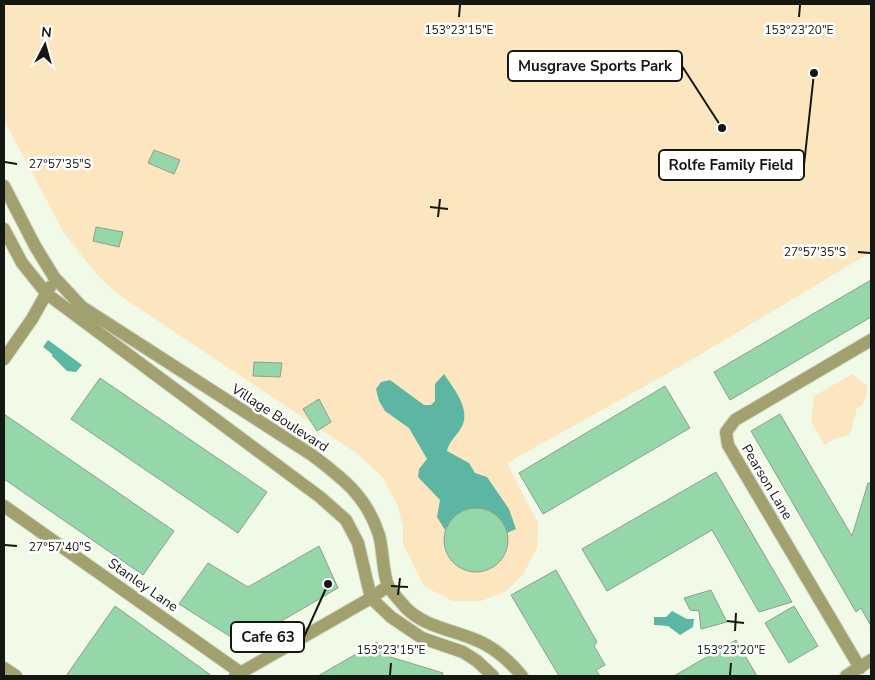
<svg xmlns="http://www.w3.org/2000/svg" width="875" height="680" font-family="'Nunito Sans',sans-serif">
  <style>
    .green { fill: #fce6bf }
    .water { fill: #5db6a3 }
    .building { fill: #96d7aa; stroke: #8d9e91 }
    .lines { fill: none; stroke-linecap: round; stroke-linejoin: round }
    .minor-casing { stroke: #cdd6c5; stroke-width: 14 }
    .minor { stroke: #a3a06f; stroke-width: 12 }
    .ticks { fill: none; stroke: #151812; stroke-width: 2 }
    .labels { text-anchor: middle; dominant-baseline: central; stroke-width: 5; stroke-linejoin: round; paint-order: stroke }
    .street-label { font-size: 14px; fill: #151812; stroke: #fff }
    .ticks-label { font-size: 12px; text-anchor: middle; fill: #151812; stroke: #fff; stroke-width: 5; stroke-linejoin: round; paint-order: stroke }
    .leader { fill: none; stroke: #151812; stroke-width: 2 }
    .callout-dot { fill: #151812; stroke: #fff; stroke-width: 2 }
    .callout { fill: #fff; stroke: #151812; stroke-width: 2 }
    .callout-label { font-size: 15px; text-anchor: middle; font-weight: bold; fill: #151812 }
  </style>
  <rect width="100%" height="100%" fill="#f0fae7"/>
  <path class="green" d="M4,4h867v248l-190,114 -174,97 31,60 -1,25 -14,27 -18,17 -24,9h-29l-28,-15 -21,-42v-18l-6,-22 -14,-26 -24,-23 -240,-160 -20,-18 -35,-44 -60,-113z
    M852,374l15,12v7l-5,13 -5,2 -7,27 -16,4 -10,6 -13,-24 3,-25z"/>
  <path class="water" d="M48,340l34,25 -6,7 -9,-1 -15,-15v-2l-9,-7z
    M444,374c10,15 28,36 17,54 -5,9 -12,13 -14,23l22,12 6,10 12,4 22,32 7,20 -9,4c-13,-32 -46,-33 -62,-3l-8,-13 3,-17 -22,-23 1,-8 8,-10 -18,-31 -24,-17 -6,-10 -3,-12 5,-7 9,-2 34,25h7l4,-4v-17z
    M672,611l15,8h7l-1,8 -13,8 -12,-9 -14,-1v-8h12z"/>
  <path class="building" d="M154,150l26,10 -6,14 -26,-11z
    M96,227l27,5 -4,15 -26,-6z
    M871,280v37l-141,83 -16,-28z
    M254,362l28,1 -2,14 -27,-1z
    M100,378l167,114 -29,41 -167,-114z
    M665,386l25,42 -147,86 -24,-41z
    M319,399l12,23 -14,9 -14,-22z
    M4,414l170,117 -31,44 -139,-96z
    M780,414l72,122 16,-53h3v143l-10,-18 -5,4 -105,-181z
    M716,472l76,130 -33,10 -47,-82 -105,61 -25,-42z
    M444 540a32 32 0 1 1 64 0a32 32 0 1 1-64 0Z
    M319,546l19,42 -96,56 -63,-40 29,-41 40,24z
    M556,570l41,72 -3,4 11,19 -9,5 4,6h-41l-48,-81z
    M711,590l16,32 -26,7 -2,-18 -9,-1 -6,-12z
    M115,606l97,70h-146z
    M794,606l24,40 -29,17 -24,-40z
    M736,640l21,36h-83z
    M377,642l7,13 59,18 -1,3h-124z"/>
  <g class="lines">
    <defs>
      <path id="minor" d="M4,186l31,60 19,31 28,30 230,148c31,24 54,40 67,80 4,13 4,43 10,52 4,7 12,15 17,21 18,18 42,21 65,30 21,7 37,21 51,38
        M4,229l18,34 25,31 273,203 26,23 12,23 13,55 20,19 31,21 41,14 14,9 16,15
        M4,359l28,-40 18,-32
        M4,506l237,167
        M4,668l12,8
        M860,668l-132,-223 -2,-13 9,-12 136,-80
        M235,676l136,-78 17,-12
        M846,676l25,-16"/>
    </defs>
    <use href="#minor" class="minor-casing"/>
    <use href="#minor" class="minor"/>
  </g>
  <path class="ticks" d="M459,17l1,-12M799,17l1,-12M5,162l12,2M430,207l18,2M438,217l2,-18M858,252l12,1M5,545l12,1M391,586l17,1M398,595l2,-17M727,621l17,2M735,631l1,-18M390,675l1,-12M730,675l1,-12"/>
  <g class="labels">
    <g class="street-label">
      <text transform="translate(280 418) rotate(33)">Village Boulevard</text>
      <text transform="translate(767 482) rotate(59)">Pearson Lane</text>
      <text transform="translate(143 585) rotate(35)">Stanley Lane</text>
    </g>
  </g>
  <g class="ticks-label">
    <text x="459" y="34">153°23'15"E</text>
    <text x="799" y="34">153°23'20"E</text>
    <text x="60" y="168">27°57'35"S</text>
    <text x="815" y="256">27°57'35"S</text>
    <text x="60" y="551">27°57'40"S</text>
    <text x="391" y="654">153°23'15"E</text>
    <text x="731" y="654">153°23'20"E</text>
  </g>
  <path class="leader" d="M722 128L682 66M814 73L804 165M328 584L304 637"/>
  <g class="callout-dot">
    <circle cx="722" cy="128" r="5"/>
    <circle cx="814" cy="73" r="5"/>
    <circle cx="328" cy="584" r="5"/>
  </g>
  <g class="callout">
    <rect x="508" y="51" width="174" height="30" rx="5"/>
    <rect x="659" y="150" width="145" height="30" rx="5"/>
    <rect x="231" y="622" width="73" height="30" rx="5"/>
  </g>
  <g class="callout-label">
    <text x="595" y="71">Musgrave Sports Park</text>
    <text x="731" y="170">Rolfe Family Field</text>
    <text x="268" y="642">Cafe 63</text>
  </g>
  <rect width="875" height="680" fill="none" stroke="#151812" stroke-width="10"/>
  <g transform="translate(45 45) rotate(6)" stroke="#ffffff" stroke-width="4" paint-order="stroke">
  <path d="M0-4L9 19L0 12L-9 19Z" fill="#151812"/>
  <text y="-8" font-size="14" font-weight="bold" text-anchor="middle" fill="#151812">N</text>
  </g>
</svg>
